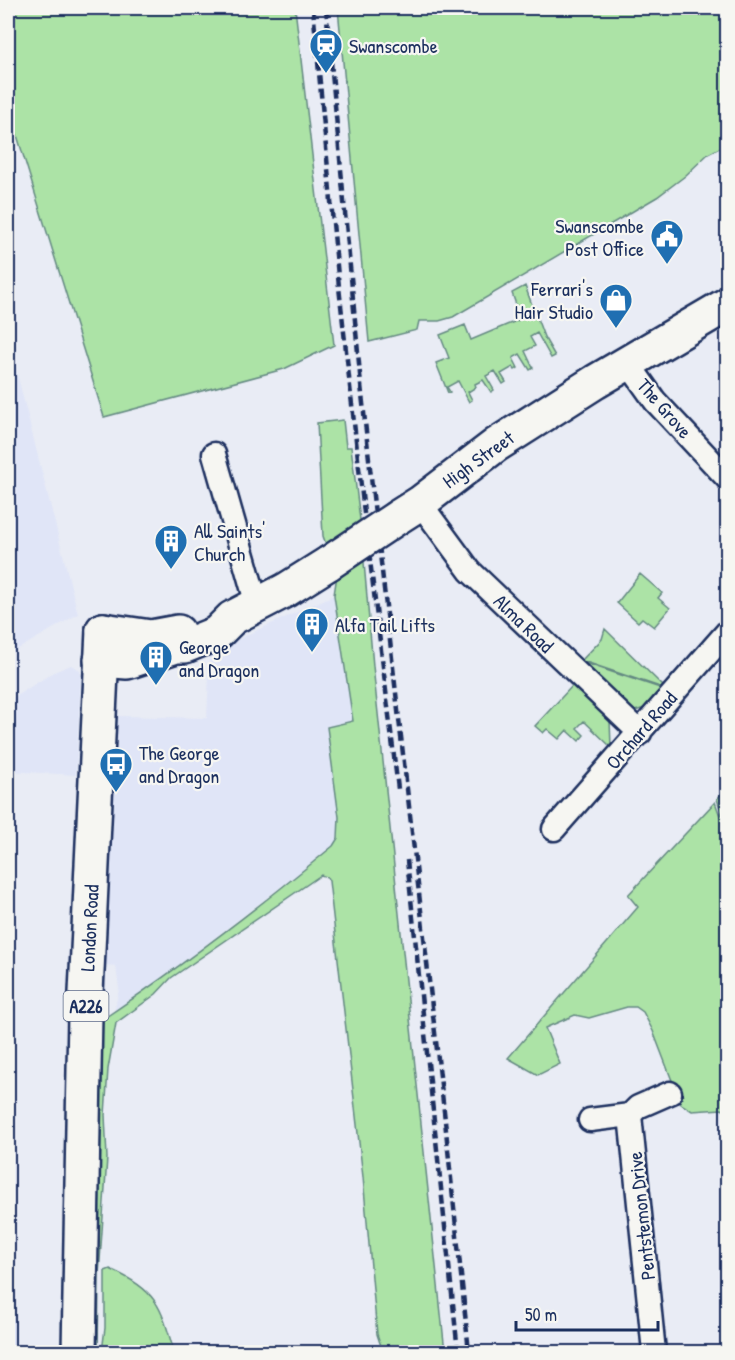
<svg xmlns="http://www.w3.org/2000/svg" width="735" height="1360" font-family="'Patrick Hand',sans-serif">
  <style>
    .built { fill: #e0e5f7 }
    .green { fill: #ace3a6; stroke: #648982; stroke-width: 1.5 }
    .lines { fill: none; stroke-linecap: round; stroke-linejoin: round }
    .minor-casing { stroke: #1b2f5e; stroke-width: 27 }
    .secondary-casing { stroke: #1b2f5e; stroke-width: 38 }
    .primary-casing { stroke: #1b2f5e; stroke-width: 38 }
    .minor { stroke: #f6f6f2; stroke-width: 22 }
    .secondary { stroke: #f6f6f2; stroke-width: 33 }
    .primary { stroke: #f6f6f2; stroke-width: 33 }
    .rail { stroke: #1b2f5e; stroke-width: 4.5; stroke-dasharray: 9 4.5; stroke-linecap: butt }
    .secondary-bridge-casing { stroke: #1b2f5e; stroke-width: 38; stroke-linecap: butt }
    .secondary-bridge { stroke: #f6f6f2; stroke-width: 33 }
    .labels { text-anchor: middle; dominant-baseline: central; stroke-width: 4.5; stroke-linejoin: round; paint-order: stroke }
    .shield { fill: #f6f6f2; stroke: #5d6b8a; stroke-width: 1.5 }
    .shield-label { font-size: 18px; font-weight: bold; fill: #1b2f5e }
    .poi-label { font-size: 20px; fill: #1b2f5e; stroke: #f6f6f2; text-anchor: start }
    .street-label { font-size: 20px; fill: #1b2f5e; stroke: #f6f6f2 }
  </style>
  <rect width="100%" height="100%" fill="#e9ecf5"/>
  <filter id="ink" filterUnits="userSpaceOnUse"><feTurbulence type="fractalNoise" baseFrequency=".0167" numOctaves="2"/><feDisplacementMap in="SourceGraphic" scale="12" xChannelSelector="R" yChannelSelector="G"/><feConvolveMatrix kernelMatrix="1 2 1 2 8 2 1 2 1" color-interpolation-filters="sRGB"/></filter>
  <g filter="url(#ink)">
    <path class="built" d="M8,338l70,276 -70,41z
      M334,595l19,126 -26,6 12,90 -1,21 -5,8 -20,16 -145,112 -54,38 5,-23 -3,-23 -11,-1 13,-249 89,2 3,-66z
      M71,665l9,5 1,5 -5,100 -68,-4v-70l46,-29z
      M8,1276l4,9 5,67h-9z"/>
    <path class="green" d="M8,8h287l39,337 -50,24 -180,48 -96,-311z
      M338,8h389v136l-19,10 -23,22 -28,21 -204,120 -14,4h-20l-2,9 -48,12z
      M525,286l19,51 11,19 -4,2 -14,-25 -7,4 5,9 -10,5 8,17 -3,2 -10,-16 -7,4 5,10 -3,2 -2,-3 -12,7 5,8 -3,2 -8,-13 -9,5 8,14 -3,2 -8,-12 -8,4 1,3 -8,5 4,8 -3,2 -11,-21 -11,6 3,5 -2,1 -12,-30 13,-5 -9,-23 25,-10 6,15 50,-21 -9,-26z
      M343,420l3,27h5l10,81 12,138 72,686h-62l-6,-18 -14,-157 -34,-296 -2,-4 -6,-2 -150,103 -15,16 -40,29 -8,46 -3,46 2,43 -8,117 -1,77h-12l13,-304 4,-29c79,-53 156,-112 230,-173l5,-8 1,-21 -12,-90 26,-6 -19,-126 3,-20 -14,-39 -6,-113z
      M640,574l22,19 -4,5 12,10 -16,19 -12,-9 -4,4 -21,-19z
      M605,629l59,58 -1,1 -77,-26 -4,2 -2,-2 22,-23z
      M585,663l75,25 2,1 -17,19 -10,3 -5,-2 -47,-44z
      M573,685l37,35 1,27 -27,-26 -7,7 7,7 -5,6 -12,-11 -8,9 -12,-10 -4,4 -8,-7z
      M727,788v325l-5,-4 -30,2 -11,-7 -28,-73 -10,-19 -7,-5h-9l-38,11 -14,-3 -30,13 15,36 -22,11 -30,-17 130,-151 -10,-12 87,-93 5,14 2,-2 -5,-15z
      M110,1269c47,21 51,37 64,83h-72l3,-24v-57z"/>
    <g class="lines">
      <defs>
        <path id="minor" d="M628,363l27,38 73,78
          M214,454l43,151
          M420,503l50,68 170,162
          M554,829l174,-198
          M630,1115l24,237
          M590,1120l40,-5 8,-8 32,-14"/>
        <path id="secondary" d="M398,517l22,-14 76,-58 99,-63 133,-78
          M103,630l48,7 27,-5
          M101,660l26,2 49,-16h9l32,-13 15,-15 54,-28 43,-27"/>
        <path id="primary" d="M79,1352l6,-338 18,-384"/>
      </defs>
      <use href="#minor" class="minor-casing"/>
      <use href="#secondary" class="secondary-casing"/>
      <use href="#primary" class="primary-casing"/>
      <use href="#minor" class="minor"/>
      <use href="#secondary" class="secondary"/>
      <use href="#primary" class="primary"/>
      <path class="rail" d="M313,8l26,279 26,235
        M326,8l35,377 14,129
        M379,545l65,566 25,241
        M369,552l29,237
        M407,860l51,492"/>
      <defs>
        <path id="secondary-bridge" d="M329,563l69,-46"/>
      </defs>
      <use href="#secondary-bridge" class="secondary-bridge-casing"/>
      <use href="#secondary-bridge" class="secondary-bridge"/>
    </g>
  </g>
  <defs>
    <symbol id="station-pin" viewBox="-11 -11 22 30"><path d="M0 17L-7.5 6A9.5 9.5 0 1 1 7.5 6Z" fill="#1f6fb2" stroke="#f6f6f2"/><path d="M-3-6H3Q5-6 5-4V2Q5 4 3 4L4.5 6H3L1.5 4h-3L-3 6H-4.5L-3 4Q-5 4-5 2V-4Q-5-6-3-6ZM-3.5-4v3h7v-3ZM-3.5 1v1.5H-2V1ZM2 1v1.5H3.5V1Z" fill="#fff"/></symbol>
    <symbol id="civic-pin" viewBox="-11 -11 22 30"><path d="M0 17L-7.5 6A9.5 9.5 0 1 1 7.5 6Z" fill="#1f6fb2" stroke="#f6f6f2"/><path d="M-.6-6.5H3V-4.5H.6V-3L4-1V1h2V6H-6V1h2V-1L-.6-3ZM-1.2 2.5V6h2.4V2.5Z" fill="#fff"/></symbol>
    <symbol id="shop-pin" viewBox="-11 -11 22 30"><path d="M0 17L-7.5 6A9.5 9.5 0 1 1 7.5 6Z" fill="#1f6fb2" stroke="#f6f6f2"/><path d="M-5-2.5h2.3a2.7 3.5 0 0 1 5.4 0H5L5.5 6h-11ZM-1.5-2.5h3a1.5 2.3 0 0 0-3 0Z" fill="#fff"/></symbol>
    <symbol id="building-pin" viewBox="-11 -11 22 30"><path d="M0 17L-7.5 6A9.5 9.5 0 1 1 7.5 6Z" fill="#1f6fb2" stroke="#f6f6f2"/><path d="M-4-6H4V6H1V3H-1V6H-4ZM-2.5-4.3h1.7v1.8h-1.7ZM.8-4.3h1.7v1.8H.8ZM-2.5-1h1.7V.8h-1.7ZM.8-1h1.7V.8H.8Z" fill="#fff"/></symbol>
    <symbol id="bus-pin" viewBox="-11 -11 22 30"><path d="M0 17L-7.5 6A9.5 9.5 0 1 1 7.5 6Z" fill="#1f6fb2" stroke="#f6f6f2"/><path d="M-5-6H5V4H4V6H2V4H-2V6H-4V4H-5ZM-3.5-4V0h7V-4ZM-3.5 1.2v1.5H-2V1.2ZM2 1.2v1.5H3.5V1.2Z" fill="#fff"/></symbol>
  </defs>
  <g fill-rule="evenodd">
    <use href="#station-pin" x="307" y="26" width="38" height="52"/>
    <use href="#civic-pin" x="648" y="217" width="38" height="52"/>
    <use href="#shop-pin" x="597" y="281" width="38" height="52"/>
    <use href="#building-pin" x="152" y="522" width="38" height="52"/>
    <use href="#building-pin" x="293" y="605" width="38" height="52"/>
    <use href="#building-pin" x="137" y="638" width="38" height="52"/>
    <use href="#bus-pin" x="97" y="745" width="38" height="52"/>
  </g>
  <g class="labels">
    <rect class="shield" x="63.5" y="991" width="45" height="30" rx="4.5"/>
    <g class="shield-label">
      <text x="86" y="1006">A226</text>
    </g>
    <g class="poi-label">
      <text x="349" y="45">Swanscombe</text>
      <text x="644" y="225" text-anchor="end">Swanscombe<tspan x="644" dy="23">Post Office</tspan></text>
      <text x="593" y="288" text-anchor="end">Ferrari's<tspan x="593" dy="23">Hair Studio</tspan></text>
      <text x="194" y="530">All Saints'<tspan x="194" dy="23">Church</tspan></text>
      <text x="335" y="624">Alfa Tail Lifts</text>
      <text x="179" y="646">George<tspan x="179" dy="23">and Dragon</tspan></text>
      <text x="139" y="752">The George<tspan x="139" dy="23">and Dragon</tspan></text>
    </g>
    <g class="street-label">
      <text transform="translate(665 408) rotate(49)">The Grove</text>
      <text transform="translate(478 459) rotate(-36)">High Street</text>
      <text transform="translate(524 623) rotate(44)">Alma Road</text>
      <text transform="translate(641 730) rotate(-49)">Orchard Road</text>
      <text transform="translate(89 928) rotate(-87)">London Road</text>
      <text transform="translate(641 1216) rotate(-96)">Pentstemon Drive</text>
    </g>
  </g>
  <rect width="735" height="1360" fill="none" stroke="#f6f6f2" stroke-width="30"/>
  <rect x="15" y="15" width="705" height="1330" fill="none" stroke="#1b2f5e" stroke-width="2" filter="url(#ink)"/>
  <path d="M516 1321v9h142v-9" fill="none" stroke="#1b2f5e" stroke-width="3"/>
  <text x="525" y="1321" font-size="18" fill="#1b2f5e" stroke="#f6f6f2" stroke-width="4.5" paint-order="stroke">50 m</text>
</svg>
